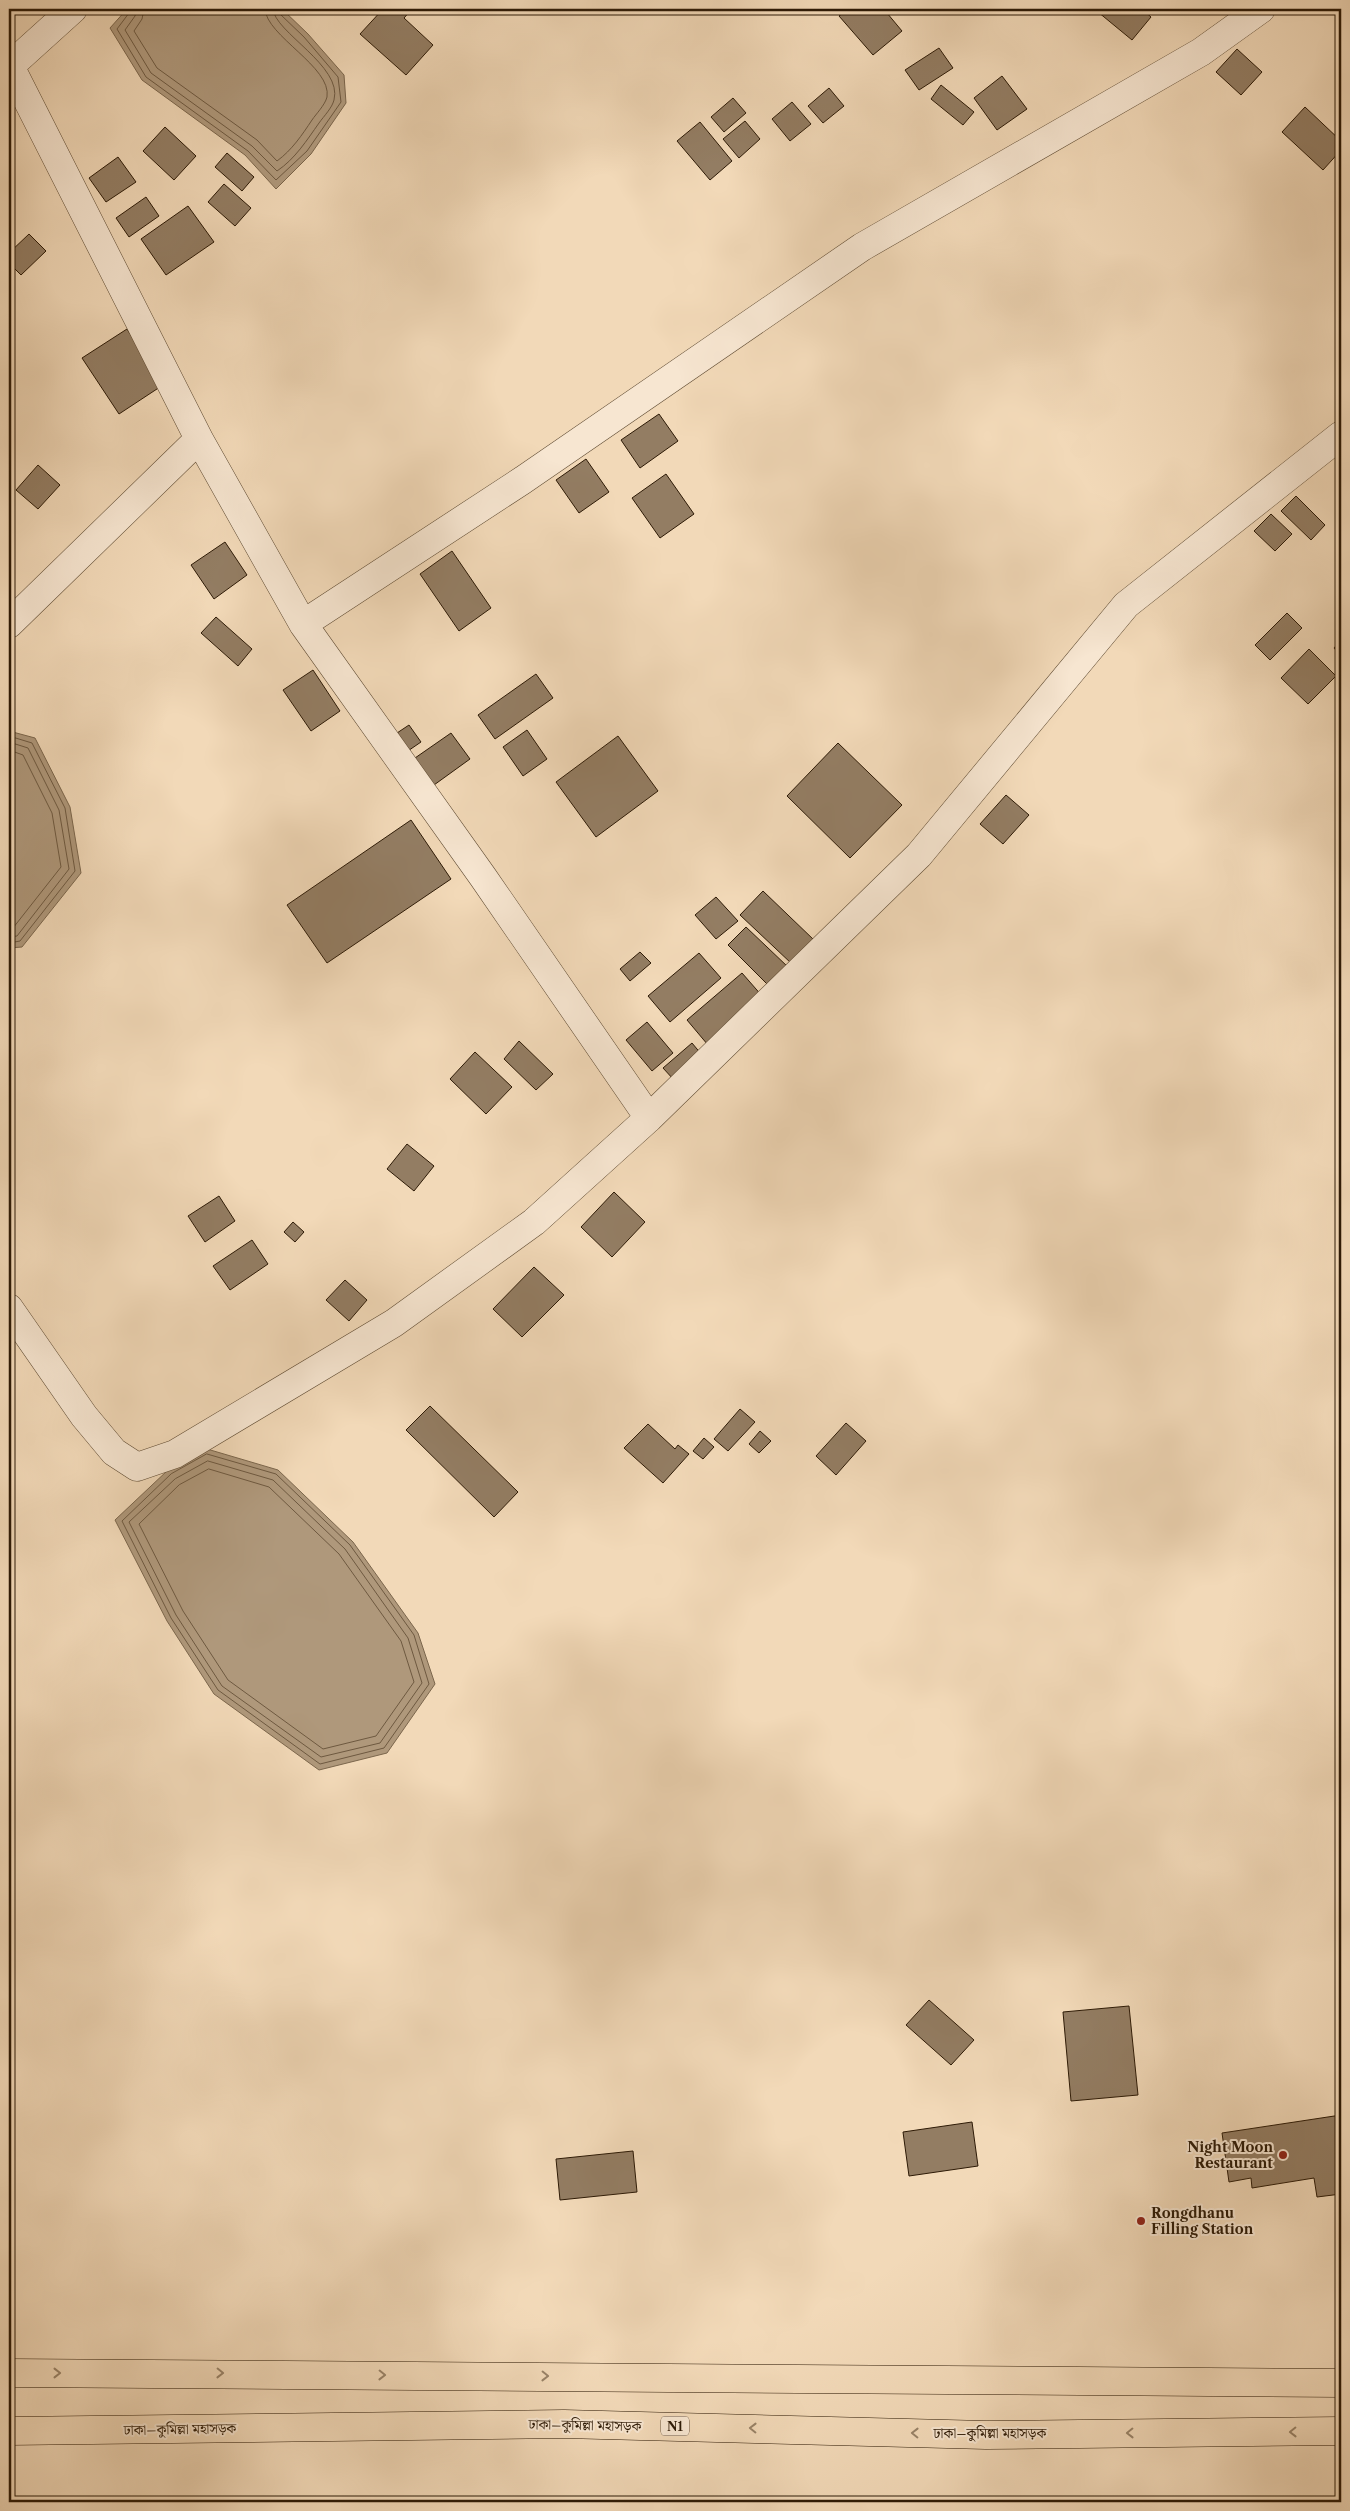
<svg xmlns="http://www.w3.org/2000/svg" width="1350" height="2511" font-family="'Libre Caslon Text','Noto Serif Bengali',serif">
  <style>
    .water { fill: #af987b; stroke: #7b664c }
    .lines { fill: none; stroke-linecap: round; stroke-linejoin: round }
    .shore { stroke: #6e5940; stroke-width: 1 }
    .building { fill: #937d63; stroke: #2d1a06 }
    .minor-casing { stroke: #5e4a32; stroke-width: 29 }
    .trunk-casing { stroke: #2d1a06; stroke-width: 29 }
    .minor { stroke: #f7e6d1; stroke-width: 28 }
    .trunk { stroke: #f2d9b8; stroke-width: 28 }
    .oneway { stroke: #998368 }
    .poi-dot { fill: #8f2418; stroke: #f7e6d1; stroke-width: 2 }
    .labels { text-anchor: middle; dominant-baseline: central; stroke-width: 4; stroke-linejoin: round; paint-order: stroke }
    .shield { fill: #f7e6d1; stroke: #6a5743; stroke-width: 1 }
    .shield-label { font-size: 12px; font-weight: bold; fill: #2d1a06 }
    .poi-label { font-size: 14px; font-weight: bold; fill: #2d1a06; stroke: #f7e6d1; text-anchor: end }
    .street-label { font-size: 14px; fill: #2d1a06; stroke: #f7e6d1 }
  </style>
  <rect width="100%" height="100%" fill="#f2d9b8"/>
  <filter id="stains"><feTurbulence type="fractalNoise" baseFrequency=".004" numOctaves="4"/><feColorMatrix values="0 0 0 0 .2 0 0 0 0 .09 0 0 0 0 .02 0 0 0 .5 -.17"/></filter>
  <radialGradient id="worn" r=".72"><stop offset=".6" stop-color="#630" stop-opacity="0"/><stop offset="1" stop-color="#630" stop-opacity=".3"/></radialGradient>
  <path class="water" d="M127,9h155l26,25 36,41 2,28 -35,51 -35,35 -31,-34 -103,-75 -32,-52z
    M9,731l26,7 35,69 11,66 -59,74 -13,1z
    M207,1449l71,21 75,72 65,91 17,51 -48,69 -68,17 -105,-76 -47,-73 -52,-101 53,-50z"/>
  <g class="lines">
    <path class="shore" d="M130,9l-1,4 -12,16 29,48 102,74 28,29 31,-29 34,-49 -3,-25 -34,-40 -24,-23 -1,-5
      M137,9l-2,7 -10,14 26,43 101,73 25,25c18,-12 30,-31 42,-48 5,-7 13,-15 15,-23 9,-34 -60,-68 -61,-91
      M144,9l-2,10 -8,12 23,37 100,72 20,21c15,-11 25,-26 35,-41 4,-6 13,-15 15,-23 5,-30 -61,-61 -62,-88
      M9,736l23,7 33,65 10,63 -55,70 -11,2
      M9,742l19,6 31,62 10,59 -52,67 -8,1
      M9,750l14,5 29,58 9,54 -48,61 -4,2
      M207,1454l69,20 74,71 64,90 15,49 -45,64 -64,16 -102,-74 -47,-72 -49,-97 49,-47z
      M208,1461l65,19 72,69 63,89 14,45 -42,60 -59,14 -99,-71 -46,-71 -47,-93 46,-43z
      M209,1469l60,18 70,67 62,87 13,41 -38,54 -53,13 -95,-69 -45,-69 -44,-87 40,-39z"/>
  </g>
  <path class="building" d="M383,9h29l-8,9 29,27 -27,30 -46,-41z
    M848,9h44l-5,4 15,18 -29,24 -34,-39z
    M1100,9h42l9,8 -19,23 -34,-28z
    M939,48l14,20 -34,22 -14,-20z
    M1237,49l25,23 -21,23 -25,-23z
    M1002,76l25,33 -30,21 -23,-32z
    M941,85l33,27 -11,13 -32,-26z
    M829,88l15,18 -21,17 -15,-17z
    M733,98l13,15 -22,19 -13,-15z
    M792,102l19,22 -21,17 -18,-22z
    M1305,107l36,34v9l-18,20 -41,-38z
    M745,121l15,18 -21,19 -16,-19z
    M700,122l32,39 -22,19 -33,-39z
    M165,127l31,29 -22,24 -31,-29z
    M227,153l27,24 -12,14 -27,-24z
    M118,157l18,25 -30,20 -17,-24z
    M224,184l27,24 -16,18 -27,-24z
    M146,197l13,19 -30,21 -13,-19z
    M188,206l26,36 -48,33 -25,-36z
    M29,234l17,17 -25,24 -12,-12v-10z
    M127,329l36,56 -44,29 -37,-56z
    M659,414l19,27 -38,27 -19,-28z
    M586,459l23,33 -30,21 -23,-33z
    M38,465l22,20 -22,24 -22,-19z
    M666,474l28,40 -34,24 -28,-40z
    M1296,496l29,29 -14,15 -30,-29z
    M1271,514l21,20 -17,17 -21,-20z
    M225,542l22,33 -33,24 -23,-34z
    M452,551l39,57 -32,23 -39,-57z
    M1287,613l15,15 -32,32 -15,-15z
    M216,617l36,32 -14,17 -37,-33z
    M1341,640v16l-7,-8z
    M1309,649l27,27 -28,28 -27,-26z
    M313,670l27,41 -29,20 -28,-41z
    M536,674l17,24 -58,41 -17,-24z
    M409,725l12,17 -19,13 -11,-18z
    M527,730l20,29 -24,17 -20,-29z
    M451,733l19,26 -36,26 -19,-27z
    M618,736l40,55 -62,46 -40,-55z
    M838,743l64,62 -52,53 -63,-62z
    M1006,795l23,20 -26,29 -23,-20z
    M411,820l40,59 -124,84 -40,-58z
    M763,891l51,49 -22,24 -52,-49z
    M716,897l22,24 -22,18 -21,-24z
    M746,927l42,40 -19,19 -41,-41z
    M640,952l11,11 -21,18 -10,-12z
    M699,953l22,25 -51,44 -22,-26z
    M742,973l21,24 -55,48 -21,-25z
    M647,1022l26,31 -21,18 -26,-31z
    M519,1041l34,33 -17,16 -32,-31z
    M692,1043l10,12 -28,25 -11,-12z
    M475,1052l37,35 -26,27 -36,-35z
    M407,1144l27,22 -20,25 -27,-22z
    M614,1192l31,30 -33,35 -31,-30z
    M219,1196l16,25 -30,21 -17,-26z
    M293,1222l11,10 -9,10 -11,-10z
    M252,1240l16,24 -38,26 -17,-24z
    M534,1267l30,28 -42,42 -29,-28z
    M345,1280l22,20 -18,21 -23,-21z
    M430,1406l88,86 -24,25 -88,-87z
    M740,1409l15,13 -27,29 -14,-12z
    M846,1423l20,18 -30,34 -20,-19z
    M648,1424l27,25 3,-4 11,9 -26,29 -39,-35z
    M760,1431l11,10 -12,12 -10,-9z
    M704,1438l10,9 -11,12 -10,-8z
    M929,2000l45,40 -23,25 -45,-40z
    M1129,2006l9,89 -67,6 -8,-89z
    M1341,2115v79l-24,3 -3,-19 -62,10 -1,-10 -22,4 -7,-49z
    M972,2122l6,44 -69,10 -6,-44z
    M633,2151l4,41 -77,8 -4,-41z"/>
  <g class="lines">
    <defs>
      <path id="minor" d="M73,9l-63,57 189,373 104,185 180,253 166,241 270,-263 207,-250 215,-170
        M9,624l190,-185
        M303,624l220,-144 339,-233 339,-195 60,-43
        M9,1308l75,108 30,36 23,15 38,-13 219,-131 140,-101 115,-104"/>
      <path id="trunk" d="M9,2373l1332,10
        M9,2431l555,-7 422,11 355,-4"/>
    </defs>
    <use href="#minor" class="minor-casing"/>
    <use href="#trunk" class="trunk-casing"/>
    <use href="#minor" class="minor"/>
    <use href="#trunk" class="trunk"/>
  </g>
  <defs><path id="oneway-chevron" d="M-2-3.5L2.5 0L-2 3.5" fill="none" stroke-width="1.6" stroke-linecap="round" stroke-linejoin="round" transform="scale(1.25)"/></defs>
  <g class="oneway">
    <use href="#oneway-chevron" transform="translate(57 2373)"/>
    <use href="#oneway-chevron" transform="translate(220 2373) rotate(1)"/>
    <use href="#oneway-chevron" transform="translate(382 2375) rotate(1)"/>
    <use href="#oneway-chevron" transform="translate(545 2376) rotate(1)"/>
    <use href="#oneway-chevron" transform="translate(753 2428) rotate(-179)"/>
    <use href="#oneway-chevron" transform="translate(1293 2432) rotate(179)"/>
    <use href="#oneway-chevron" transform="translate(915 2433) rotate(-179)"/>
    <use href="#oneway-chevron" transform="translate(1130 2433) rotate(179)"/>
  </g>
  <g class="poi-dot">
    <circle cx="1283" cy="2155" r="5"/>
    <circle cx="1141" cy="2221" r="5"/>
  </g>
  <g class="labels">
    <rect class="shield" x="661" y="2416.5" width="28" height="19" rx="4"/>
    <g class="shield-label">
      <text x="675" y="2426">N1</text>
    </g>
    <g class="poi-label">
      <text x="1273" y="2147">Night Moon<tspan x="1273" dy="16">Restaurant</tspan></text>
      <text x="1151" y="2213" text-anchor="start">Rongdhanu<tspan x="1151" dy="16">Filling Station</tspan></text>
    </g>
    <g class="street-label">
      <text transform="translate(585 2425) rotate(1)">ঢাকা–কুমিল্লা মহাসড়ক</text>
      <text transform="translate(180 2429) rotate(-1)">ঢাকা–কুমিল্লা মহাসড়ক</text>
      <text x="990" y="2433">ঢাকা–কুমিল্লা মহাসড়ক</text>
    </g>
  </g>
  <rect width="1350" height="2511" fill="none" stroke="#f2d9b8" stroke-width="30"/>
  <rect x="10" y="10" width="1330" height="2491" fill="none" stroke="#2d1a06" stroke-width="2.5"/>
  <rect x="15" y="15" width="1320" height="2481" fill="none" stroke="#2d1a06"/>
  <rect width="100%" height="100%" filter="url(#stains)"/>
  <rect width="100%" height="100%" fill="url(#worn)"/>
</svg>
